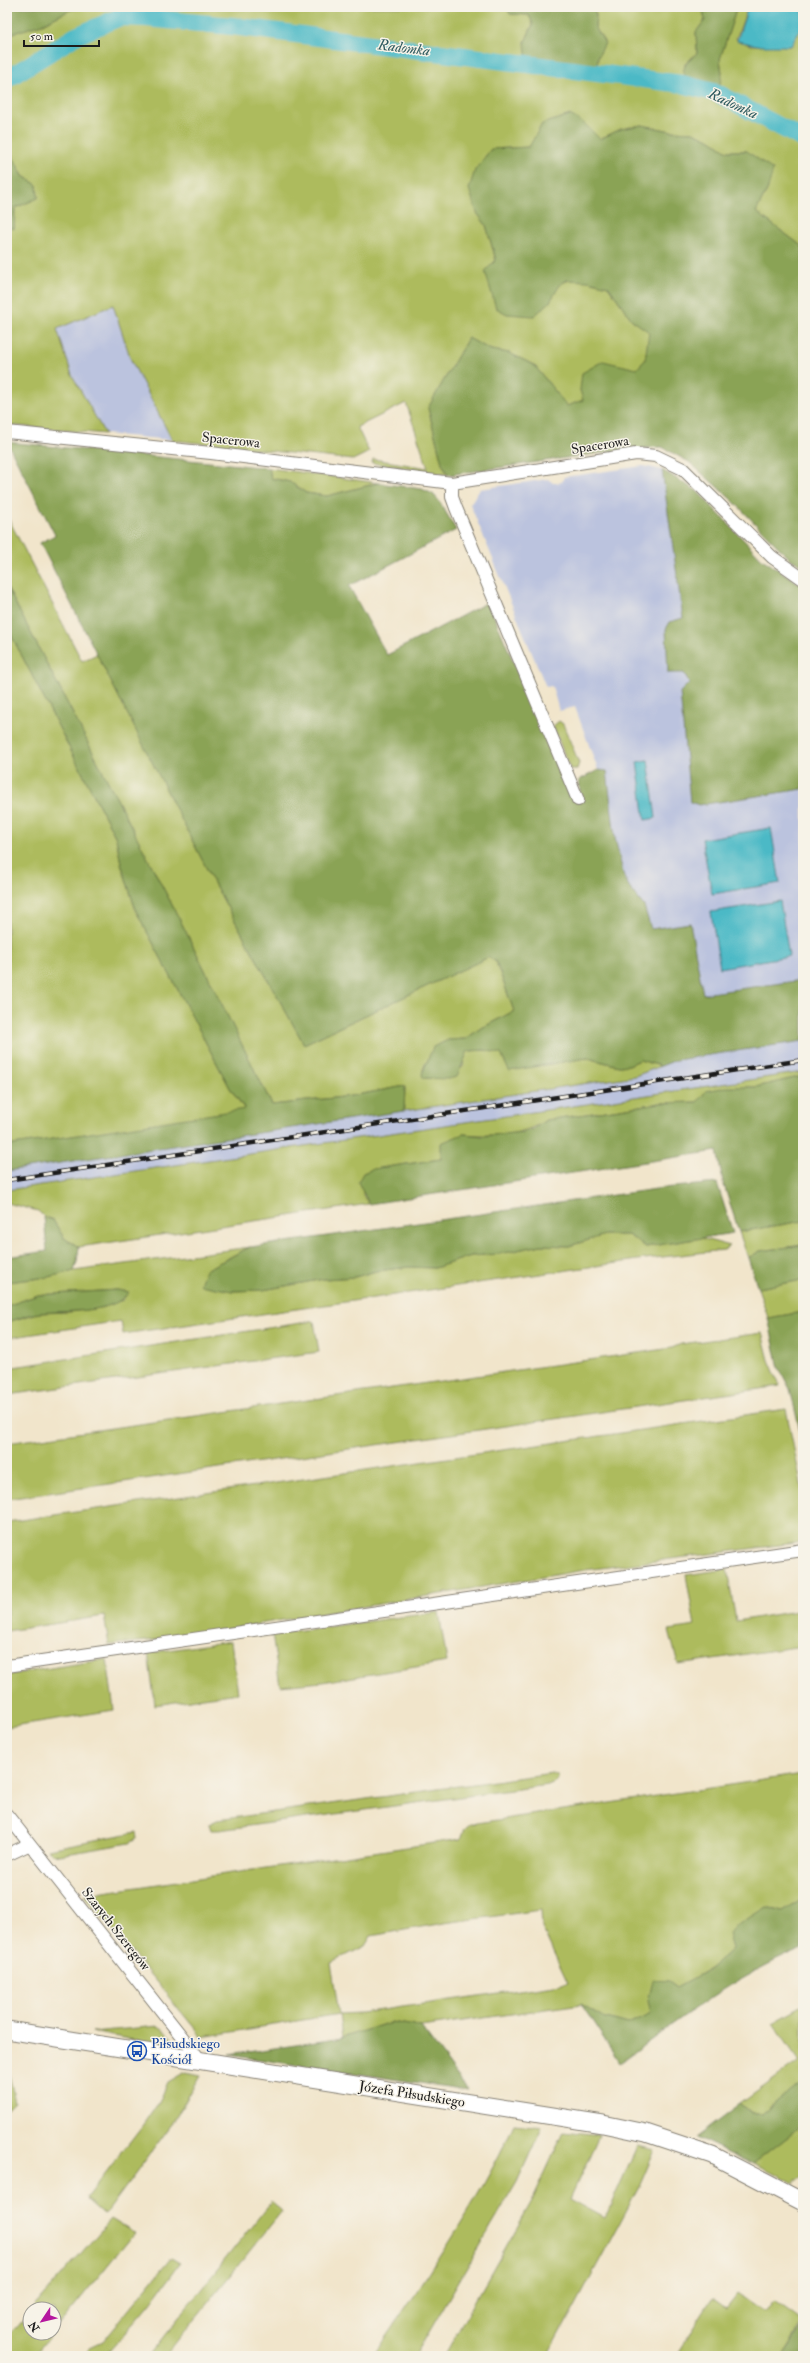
<svg xmlns="http://www.w3.org/2000/svg" width="810" height="2363" font-family="'IM FELL Double Pica',serif">
  <style>
    .industrial { fill: #bbc3de }
    .green { fill: #adbb5d; stroke: #646c3c; fill-rule: evenodd }
    .forest { fill: #8aa354; stroke: #536038 }
    .water { fill: #4cb9c6; stroke: #346a71 }
    .lines { fill: none; stroke-linecap: round; stroke-linejoin: round }
    .river { stroke: #4cb9c6; stroke-width: 18 }
    .street-casing { stroke: #868074; stroke-width: 14 }
    .secondary-casing { stroke: #868074; stroke-width: 19 }
    .street { stroke: #fff; stroke-width: 12 }
    .secondary { stroke: #fff; stroke-width: 17 }
    .rail-casing { stroke: #1c1c1c; stroke-width: 4.5 }
    .rail { stroke: #f7f3e8; stroke-width: 3; stroke-dasharray: 9; stroke-linecap: butt }
    .labels { text-anchor: middle; dominant-baseline: central; stroke-width: 3; stroke-linejoin: round; paint-order: stroke }
    .street-label { font-size: 14px; fill: #1c1c1c; stroke: #f7f3e8 }
    .transit-label { font-size: 14px; fill: #164399; stroke: #f7f3e8; text-anchor: start }
    .water-label { font-size: 15px; font-style: italic; fill: #2f5b60; stroke: #f7f3e8 }
  </style>
  <rect width="100%" height="100%" fill="#f7f3e8"/>
  <filter id="ink" filterUnits="userSpaceOnUse"><feTurbulence type="fractalNoise" baseFrequency=".025" numOctaves="2"/><feDisplacementMap in="SourceGraphic" scale="8" xChannelSelector="R" yChannelSelector="G"/><feConvolveMatrix kernelMatrix="1 2 1 2 8 2 1 2 1" color-interpolation-filters="sRGB"/></filter>
  <filter id="wash" filterUnits="userSpaceOnUse"><feTurbulence type="fractalNoise" baseFrequency=".012" numOctaves="4" result="noise"/><feDisplacementMap in="SourceGraphic" scale="16" xChannelSelector="R" yChannelSelector="G"/><feGaussianBlur stdDeviation="0.9" result="paint"/><feColorMatrix in="noise" values="0 0 0 0 0 0 0 0 0 0 0 0 0 0 0 0 0 1.4 0 .05"/><feComposite in="paint" operator="in"/></filter>
  <g filter="url(#wash)">
    <rect width="100%" height="100%" fill="#f1e5cb"/>
    <path class="industrial" d="M113,305l18,55 41,80 -67,-6 -33,-59 -15,-46z
      M643,466l19,4 21,148 -13,4 -1,51h15l5,10 -9,10 19,112 104,-16v191l-100,14 -13,-71 -39,6 -7,-23 -13,-16 -7,-13 -9,-39 -8,-67 -9,-1 -23,-63 -16,4 -7,-25 -6,1 -76,-183 10,-15 68,-10 5,4h4l5,-1 2,-5z
      M803,1041v31l-796,118v-19l628,-95 41,-16z"/>
    <path class="green" d="M84,7h422l5,7 18,1 4,9 -8,18 72,26 1,-11 6,-14 -9,-16 1,-12 -3,-8h109l3,13 -9,12 1,21 -13,12 38,9 -2,-15 17,-52h11l-12,32 15,6 40,1 12,-21v222l-47,-35 12,-24 -21,-37h-20l-16,-11 -18,-8 -22,-1 -29,-6 -21,4 -21,10 -15,-15h-43l-12,23 -39,2 -16,21 2,43 9,12 10,36 -10,10 4,13 59,19c4,-6 7,-15 12,-19 12,-9 34,-2 47,2l24,34 18,12 -5,28 -8,9 -57,21 4,10 -17,6 -33,-41 -25,-12 -18,-3 -23,-12 -40,70 14,55 6,12 -76,-12 1,-4 55,9 -22,-65 -49,24 12,25 -16,8 -181,-20 -41,-80 -18,-55 -56,24 15,46 33,59 -98,-9v-198l7,1 1,-20 23,-10 -1,-13 -14,-9 -16,-31v-110l35,-11 28,-14z
      M269,468l109,15 -51,13 -21,-3 -16,-11 -19,-4z
      M7,516l75,145 15,-7 118,231 89,159 185,-87 7,5 18,49 -36,19 -12,9 -18,1c-10,10 -29,23 -25,38h12l28,-11 1,-10 4,-6 17,-1 17,4 62,7 23,-3 32,8 10,-1 11,-5 21,6 -26,10 -231,35 1,-25 -54,10 -79,9 -88,-177 -177,-341z
      M7,627l109,211 5,25 15,48 94,177 15,22 -238,36z
      M559,721l4,3 16,39 -2,6h-7l-17,-43z
      M803,1072v4l-47,11h-10l-49,15 -37,1 -114,17c-24,17 -55,16 -83,14l-22,25 -68,10 -10,4v22l6,9 -290,43 -15,-9 -11,-18 -9,-3 -6,-6 -31,-8v-13z
      M803,1221v24l-43,6 -12,7 -9,-26z
      M605,1235h23l18,12 55,-9 29,8 -6,4 -79,9 -522,75 -2,-13 -114,17v-16l32,-9 32,-1 28,-4 24,-8 5,-8 -11,-2 -79,5 -31,11v-24l42,-5 25,-6 176,-24 -45,23 27,21 31,-1 61,-11 31,-2 21,-6 33,-4 26,1 36,-12 28,-2 42,-9 28,1z
      M803,1280v32l-35,6 -10,-30z
      M314,1321l5,31 -312,43v-27z
      M762,1333l7,27 11,26 -773,113v-56l665,-95 9,-4z
      M786,1409l17,85v48l-218,28 -411,68 -65,7 -5,-29 -97,15v-109z
      M727,1569l9,52 67,-11v36l-125,18 -9,-34 26,-4 -9,-51z
      M439,1612l8,50 -125,20 -42,4 -8,-52z
      M231,1641l7,52 -83,12 -7,-52z
      M107,1659l7,51 -107,17v-52z
      M552,1773l7,3 -2,5 -9,4 -329,45h-8l-2,-6 8,-4z
      M803,1774v125l-21,13 -16,-5c-15,11 -21,28 -33,41 -15,18 -36,28 -56,39l-8,-6 -21,19 3,13 -23,11 -25,-7 -22,-13 -160,23 -30,-5 -49,16 -3,-24 -137,23 -118,-142 377,-56 4,-11 5,-4zM541,1910l1,18 26,55 -207,30 -22,1 -8,-51 34,-17 6,-10 73,-13z
      M136,1832l1,7 -7,4 -70,12 -8,-1 -4,-5z
      M803,2006v74l-41,34h-10l-12,-10 59,-43 -26,-38z
      M159,2026l21,20 -9,1 -79,-15z
      M7,2065l8,37 -8,8z
      M185,2072l16,3 -29,49 -67,91 -19,-17 56,-72 19,-28 7,-16z
      M514,2124l28,3 -25,55 -102,174h-42c50,-75 104,-149 141,-232z
      M803,2125v51l-9,8 -41,-20z
      M564,2131l35,4 -29,64 35,19 32,-72 18,4 -16,37 -91,169h-104l88,-155z
      M271,2202l11,9 -117,145h-17z
      M111,2219l23,14 -80,98v-22h-22z
      M171,2258l9,5 -30,41 -45,52h-24l9,-9 13,-6z
      M738,2294l27,19 9,-12 29,21 -21,34h-106l36,-57 14,10z
      M30,2312v21h22l-18,23h-27v-19z"/>
    <path class="forest" d="M7,7h77l-14,3 -28,14 -35,11z
      M506,7h87l3,8 -1,12 10,16 -7,14 -1,11c-22,-1 -54,2 -71,-14l-1,-12 8,-18 -4,-9 -19,-1z
      M702,7h35l-17,52 2,15 -3,15 -12,-1 -20,-7c-8,-14 0,-18 10,-28l-1,-21 9,-12z
      M570,115l15,9 15,15 21,-10 21,-4 29,6 22,1 18,8 16,11h20l26,19 -5,18 -12,24 47,35v319l-14,-8 -57,-58 -43,-38 -27,-15 -34,2 -180,26 -6,-12 -14,-55 40,-70 23,12 18,3 25,12 33,41 16,-6 -3,-10 2,-17 21,-12 34,8 8,-9 4,-28 -17,-12 -24,-34 -20,-5 -21,-1 -7,5 -11,18 -15,13 -27,-2 -11,-6 -11,-37 11,-11 -10,-35 -9,-12 -8,-24 6,-19 16,-21 38,-2 13,-23z
      M7,145l16,31 14,9 1,13 -23,10 -1,21 -7,-2z
      M7,442l262,26 2,10 19,4 16,11 21,3 51,-13 44,6 11,5 7,8 16,28 -107,56 38,69 101,-53 60,141 33,58 -2,-21 19,-10 9,1 8,67 9,39 7,13 13,16 7,23 39,-6 13,71 100,-14v61l-127,19 -15,6 -21,-6 -11,5 -10,1 -32,-8 -78,13 -8,-17 -16,-4 -17,1 -11,26 -9,2 -25,-1 -1,-4 11,-27 15,-7 18,-1 12,-9 36,-19 -18,-49 -7,-5 -185,87 -89,-159 -175,-342 15,-8z
      M662,470l35,21 65,68 41,27v203l-104,16 -9,-3 -10,-110 9,-9 -5,-10h-16l-2,-44 4,-7 13,-4z
      M7,587l177,341 88,177 79,-9 54,-10 -1,25 -397,60v-25l238,-37 -15,-21 -94,-177 -15,-48 -5,-25 -109,-211z
      M803,1076v145l-64,11 -16,-50 -6,-31 -348,53 -11,-22 5,-9 10,-4 68,-10v-16l22,-9 20,2 40,-4 10,-3 13,-9 114,-17 37,-1 9,-11 20,-4h30z
      M717,1183l16,50 -87,14 -18,-12h-23l-36,11 -28,-1 -42,9 -28,2 -36,12 -26,-1 -33,4 -21,6 -31,2 -61,11 -31,1 -32,-6 5,-15 45,-23 413,-59z
      M44,1217l9,3 11,18 15,9 -2,15 -3,9 -25,6 -42,5v-25l40,-6z
      M803,1245v35l-45,8 -10,-30 12,-7z
      M117,1290l12,2c-16,23 -64,18 -89,21 -11,1 -22,6 -33,9v-16l31,-11z
      M803,1312v132l-13,-55 -11,-21 -11,-50z
      M803,1899v49c-71,30 -122,70 -183,115l-39,-59 22,13 25,7 23,-11 -3,-13 5,-20 16,1 8,6 31,-17 25,-22 -4,-14 7,-8 30,-19 16,5z
      M391,2022l30,5 47,63 -239,-35 113,-17z
      M803,2080v45l-50,39 -57,-27 44,-33 11,10h11z
      M803,2325v31h-21z"/>
    <path class="water" d="M748,7h55v18l-12,21h-29l-25,-5z
      M648,760l8,58 -11,2 -8,-58z
      M771,828l9,55 -68,11 -10,-55z
      M780,901l9,55 -69,12 -9,-56z"/>
    <g class="lines">
      <path class="river" d="M7,79l69,-43 44,-19 25,1 87,8 450,58 35,9 86,46"/>
    </g>
  </g>
  <g filter="url(#ink)">
    <g class="lines">
      <defs>
        <path id="street" d="M7,432l204,21 241,30 184,-29 20,2 27,13 89,88 31,22
          M452,483v14l4,11 122,292
          M7,1666l796,-116
          M7,1815l194,246
          M7,1855l23,-11"/>
        <path id="secondary" d="M7,2030l596,94 43,9 66,22 91,47"/>
      </defs>
      <use href="#street" class="street-casing"/>
      <use href="#secondary" class="secondary-casing"/>
      <use href="#street" class="street"/>
      <use href="#secondary" class="secondary"/>
      <defs>
        <path id="rail" d="M7,1180l796,-120"/>
      </defs>
      <use href="#rail" class="rail-casing"/>
      <use href="#rail" class="rail"/>
    </g>
  </g>
  <defs>
    <symbol id="bus-ring" viewBox="-11 -11 22 22"><circle r="9.5" fill="#f7f3e8" stroke="#1a4fb4" stroke-width="1.5"/><path d="M-5-6H5V4H4V6H2V4H-2V6H-4V4H-5ZM-3.5-4V0h7V-4ZM-3.5 1.2v1.5H-2V1.2ZM2 1.2v1.5H3.5V1.2Z" fill="#1a4fb4"/></symbol>
  </defs>
  <g fill-rule="evenodd">
    <use href="#bus-ring" x="126" y="2040" width="22" height="22"/>
  </g>
  <g class="labels">
    <g class="street-label">
      <text transform="translate(231 440) rotate(6)">Spacerowa</text>
      <text transform="translate(600 445) rotate(-9)">Spacerowa</text>
      <text transform="translate(116 1929) rotate(52)">Szarych Szeregów</text>
      <text transform="translate(412 2094) rotate(9)">Józefa Piłsudskiego</text>
    </g>
    <g class="transit-label">
      <text x="151" y="2043">Piłsudskiego<tspan x="151" dy="16">Kościół</tspan></text>
    </g>
    <g class="water-label">
      <text transform="translate(404 48) rotate(7)">Radomka</text>
      <text transform="translate(733 104) rotate(25)">Radomka</text>
    </g>
  </g>
  <rect width="810" height="2363" fill="none" stroke="#f7f3e8" stroke-width="24"/>
  <g transform="translate(42 2321) rotate(235)"><circle r="19" fill="#f7f3e8" stroke="#9f9d96"/>
  <path d="M0-3L7 15L0 10L-7 15Z" fill="#b5179e"/>
  <text y="-6" font-size="11" font-weight="bold" text-anchor="middle" fill="#1c1c1c">N</text>
  </g>
  <path d="M24 40v6h75v-6" fill="none" stroke="#1c1c1c" stroke-width="2"/>
  <text x="30" y="40" font-size="12" fill="#1c1c1c" stroke="#f7f3e8" stroke-width="3" paint-order="stroke">50 m</text>
</svg>
